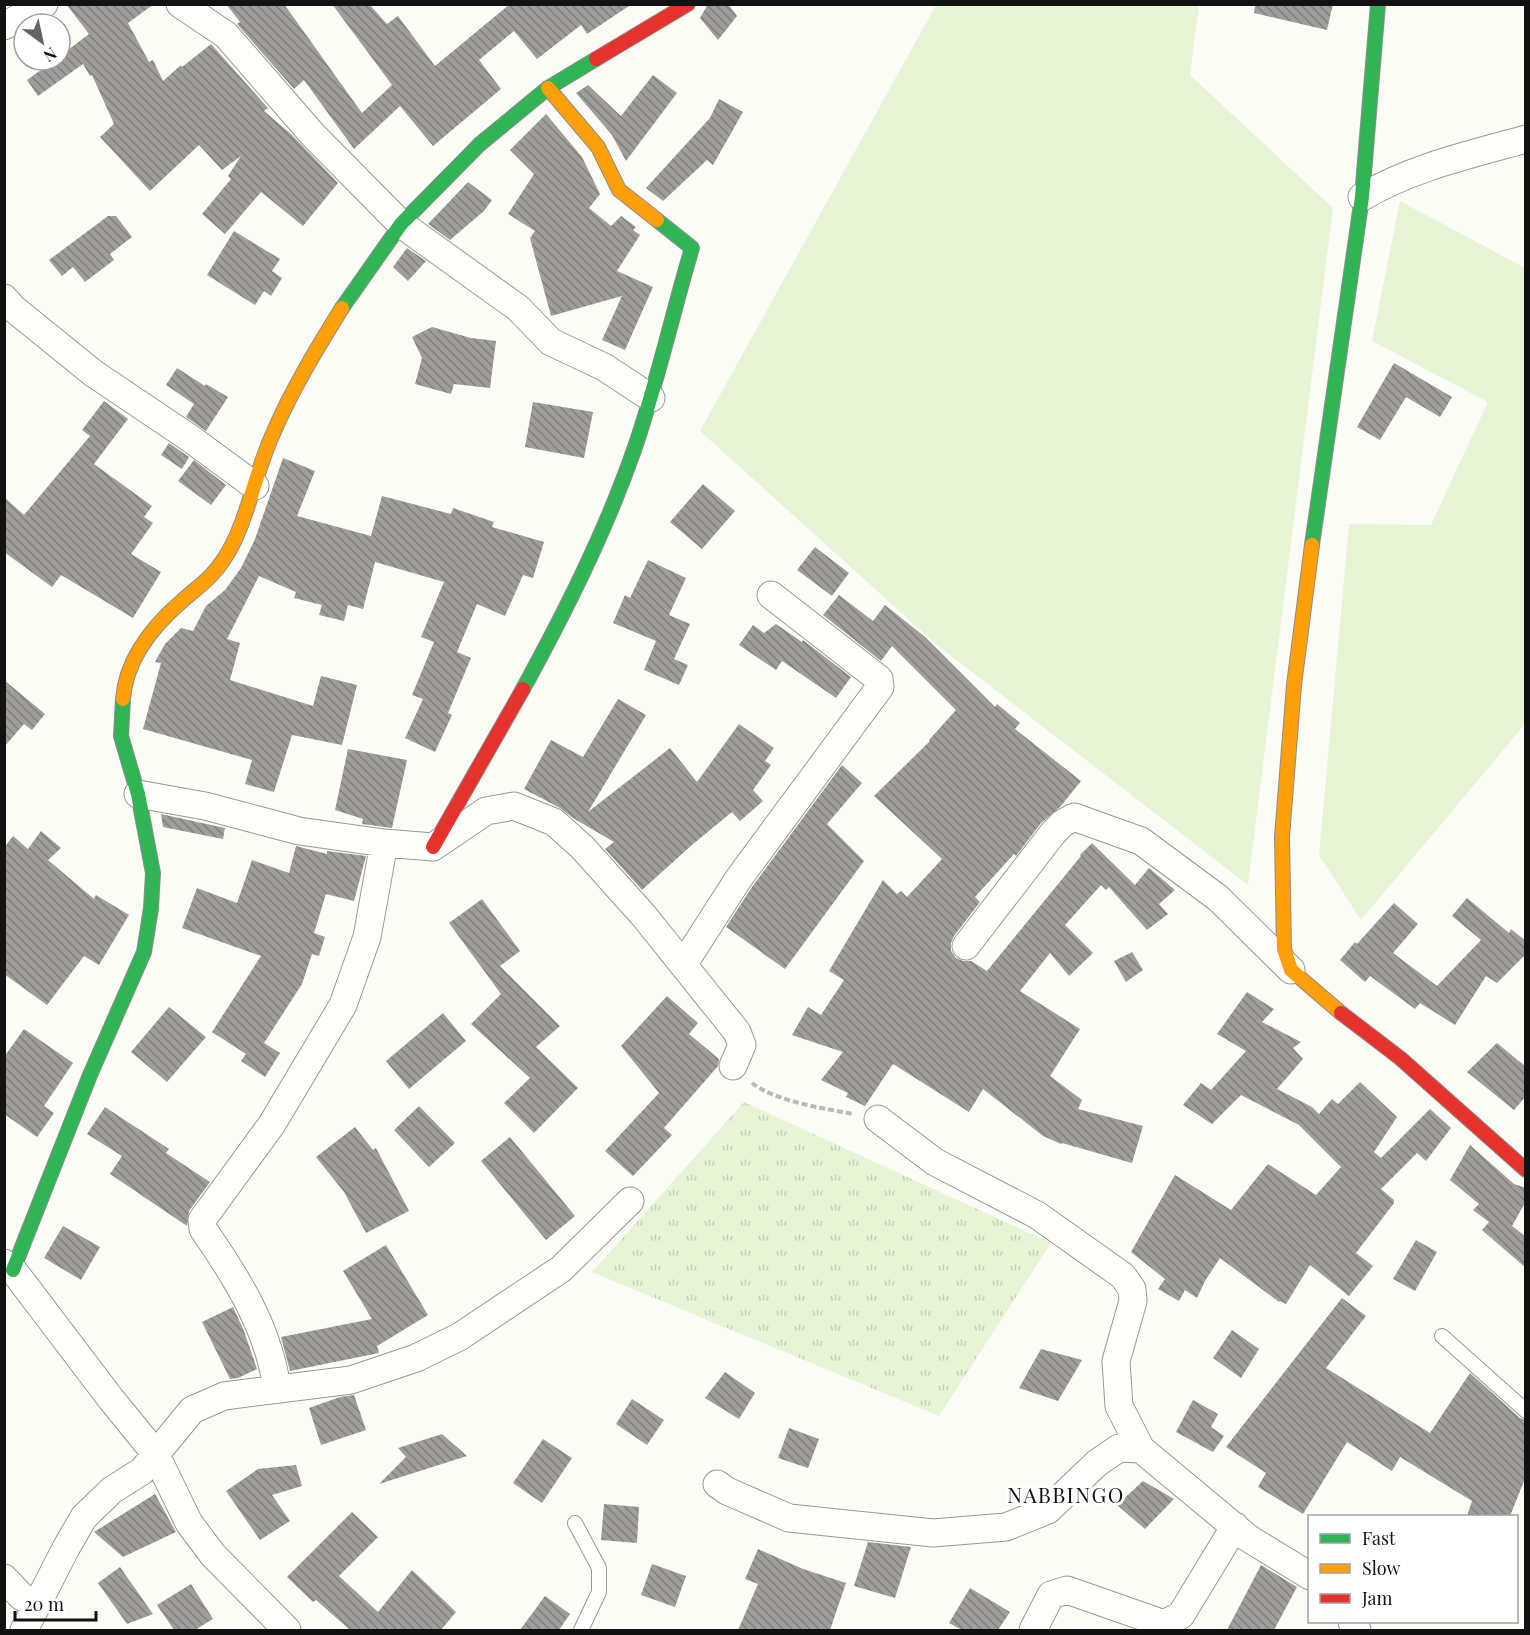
<svg xmlns="http://www.w3.org/2000/svg" width="1530" height="1635" font-family="'Playfair Display',serif">
  <style>
    .grass { fill: #e7f4d5 }
    .park { fill: url(#park-tufts) }
    .building { fill: url(#building-back-hatch) }
    .lines { fill: none; stroke-linecap: round; stroke-linejoin: round }
    .lane-casing { stroke: #979795; stroke-width: 16 }
    .street-casing { stroke: #979795; stroke-width: 29 }
    .fast-casing { stroke: #8d8d8b; stroke-width: 16 }
    .slow-casing { stroke: #8d8d8b; stroke-width: 16 }
    .jam-casing { stroke: #8d8d8b; stroke-width: 16 }
    .path { stroke: #b9b9b8; stroke-width: 4; stroke-dasharray: 6 3; stroke-linecap: butt }
    .lane { stroke: #fffffe; stroke-width: 14 }
    .street { stroke: #fffffe; stroke-width: 27 }
    .fast { stroke: #30b455; stroke-width: 14 }
    .slow { stroke: #ff9f0a; stroke-width: 14 }
    .jam { stroke: #e5322d; stroke-width: 14 }
    .labels { text-anchor: middle; dominant-baseline: central; stroke-width: 6; stroke-linejoin: round; paint-order: stroke }
    .quarter-label { font-size: 21px; letter-spacing: 1.5px; fill: #111; stroke: #fff }
  </style>
  <defs>
    <pattern id="park-tufts" width="24" height="20" patternUnits="userSpaceOnUse" patternTransform="scale(1.5)"><rect width="24" height="20" fill="#e7f4d5"/><path d="M3 7l-1-3M5 7V3M7 7l1-3M15 17l-1-3M17 17v-4M19 17l1-3" fill="none" stroke="#c5d0b6"/></pattern>
    <pattern id="building-back-hatch" width="6" height="6" patternUnits="userSpaceOnUse" patternTransform="scale(1.5)"><rect width="6" height="6" fill="#a09e9c"/><path d="M-1 5l2 2M0 0l6 6M5-1l2 2" fill="none" stroke="#817f7e"/></pattern>
  </defs>
  <rect width="100%" height="100%" fill="#fcfcf7"/>
  <path class="grass" d="M936,5h263l-9,70 143,133 -85,677 -311,-240 -237,-214z
    M1400,201l125,67v456l-164,196 -42,-65 30,-331 82,1 57,-123 -116,-61z"/>
  <path class="park" d="M744,1102l307,141 -112,173 -347,-144z"/>
  <path class="building" d="M66,4h88l-26,19 21,39 4,-2 10,21 18,-16 1,2 29,-23 57,64 -4,3 27,23 47,49 -35,43 -42,-34 -36,42 -23,-20 29,-35 -3,-3 13,-20 -19,14 -23,-25 -49,46 -50,-54 14,-13 -22,-49 -2,1 -7,-12 -45,32 -11,-16 28,-20h5v-4l29,-22z
    M226,4h58l78,109 30,-28 -60,-81h37l18,20 11,-8 37,50 75,-62h122l-45,30 -6,-9 -44,34 -23,-28 -35,29 22,29 -68,57 -33,-40 -46,43 -50,-69 -10,9 -57,-65 3,-2z
    M708,4h20l9,12 -19,24 -18,-22z
    M1255,4h78l-6,26 -73,-17z
    M653,75l24,18 -51,68 -14,-26 -36,-42 12,-8 33,31z
    M719,99l24,13 -30,53 -6,-5 -44,41 -17,-13 64,-70z
    M546,114l36,43 18,37 -11,14 22,18 10,-10 15,11 -3,3 7,5 -23,36 36,16 -28,63 -23,-10 20,-44 -71,20 -21,-78 5,-7 -27,-17 26,-40 -24,-24z
    M468,182l24,18 -8,11 -34,29 -22,-16z
    M108,216h8l16,21 -22,17 4,6 -29,22 -12,-15 -11,9 -13,-16z
    M234,231l46,28 -8,12 10,7 -11,18 -7,-5 -9,14 -48,-30z
    M407,248l19,13 -18,20 -15,-14z
    M432,327l39,11 25,3 -6,47 -36,-4 -3,10 -36,-10 7,-26 -10,-21z
    M1394,363l58,34 -12,20 -34,-20 -26,43 -23,-13z
    M177,368l28,18 1,-2 22,13 -22,34 -20,-14 8,-13 -28,-19z
    M104,401l24,18 -34,45 58,42 -8,11 9,6 -22,31 30,18 -28,46 -72,-43 -9,12 -48,-35v-55l20,18 66,-79 -8,-6z
    M533,402l60,10 -9,46 -59,-11z
    M169,443l20,14 -7,12 -21,-14z
    M283,458l32,13 -18,45 74,20 11,-40 69,18 2,-6 41,14 -2,5 52,15 -11,36 -10,-3 -18,41 -28,-12 -20,48 14,6 -23,55 4,2 -17,37 -30,-14 18,-39 -11,-4 22,-53 -13,-5 23,-55 -69,-20 -12,47 -15,-4 -4,16 -25,-6 3,-10 -28,-7 2,-6 -37,-16 -32,63 13,4 -10,37 83,26 8,-30 36,9 -15,60 -50,-10 -18,57 -29,-8 7,-24 -109,-31 18,-66 -6,-1 10,-18 16,-16 12,3 13,-25 19,-16 16,-22 14,-29z
    M194,460l32,25 -15,20 -33,-24z
    M703,484l32,27 -33,38 -32,-27z
    M815,547l34,26 -17,23 -35,-26z
    M648,560l38,18 -17,37 21,9 -16,35 14,6 -9,20 -35,-15 12,-29 -43,-18 12,-28 5,3z
    M839,595l34,26 12,-16 40,32 70,70 2,-3 23,19 -5,6 66,52 -21,26 -19,16 -25,33 -2,-2 -39,43 5,5 -26,34 -3,7v8l5,7 7,3h8l16,10 94,-115 -1,-1 12,-12 43,42 14,-17 26,22 -16,14 9,10 -21,16 -38,-43 -3,3 -5,-5 -36,40 28,28 -24,23 -19,-23 -30,38 60,38 -30,47 32,24 -4,9 65,17 -11,37 -70,-20 -1,1 -18,-8 -60,-47 -14,23 -76,-48 -28,42 -19,-9 2,-4 -27,-13 22,-28 -51,-17 16,-28 13,8 23,-35 -15,-9 54,-91 14,14 4,-3 6,6 35,-38 -68,-63 56,-55 -1,-1 27,-30 -64,-64 -11,15 -58,-46z
    M776,624l26,18 1,-2 48,37 -15,21 -54,-37 -6,9 -37,-25 14,-20 11,8z
    M4,680l41,34 -13,16 -8,-6 -20,23z
    M618,699l28,16 -58,97 82,-64 27,34 42,-58 35,24 -9,13 6,4 -18,25 10,11 -23,20 -8,-9 -39,32 -51,46 -37,-41 9,-7 -41,-24 -13,-10 -36,-19 27,-49 32,17z
    M348,749l59,11 -15,68 -30,-4 1,-5 -28,-9z
    M842,765l20,18 -35,41 37,37 -79,108 -59,-42 26,-40z
    M161,814l64,14 -2,11 -60,-12z
    M41,831l20,17 -13,12 46,39 2,-4 33,20 -30,50 -15,-9 -37,49 -43,-31v-126l9,-12 15,13z
    M296,846l31,8v-3l39,5 -12,45 -28,-7 -12,39 11,4 -6,19 -7,-2 -10,30 -38,59 16,10 -15,24 -24,-16 5,-7 -34,-22 49,-76 -79,-28 15,-40 40,15 15,-43 37,13z
    M1467,898l42,35 2,-4 15,12v13l-29,29 -11,-7 -31,49 -35,-22 -5,6 -45,-33 -5,6 -25,-22 15,-18 2,2 37,-41 24,21 -25,29 44,33 44,-46 -29,-24z
    M482,899l38,52 -20,15 60,60 -24,21 42,41 -44,45 -30,-30 26,-25 -59,-54 30,-30 -52,-71z
    M1132,952l11,18 -17,12 -12,-21z
    M1247,992l27,17 -12,13 39,20 -8,6 10,11 -26,30 35,18 7,7 13,-15 6,5 22,-22 37,35 -23,35 7,6 49,-49 21,19 -25,33 -9,-8 -36,36 13,11v3l-38,50 17,13 -24,30 -39,-31 -24,39 -6,-3 -1,1 -59,-44 -15,23 -8,17 -12,-8 -6,11 -21,-12 7,-10 -34,-27 44,-77 56,35 37,-46 48,31 25,-28 -42,-42 -58,-30 -29,29 -29,-19 18,-22 10,7 35,-39 -29,-17z
    M667,996l31,27 -9,11 30,25 -1,7 -54,62 8,7 -39,41 -28,-25 54,-58 -38,-47z
    M169,1007l37,30 -39,45 -36,-30z
    M443,1013l23,28 -57,48 -23,-28z
    M24,1029l49,34 -29,43 10,7 -17,24 -33,-23v-57z
    M1497,1043l29,24v29l-12,14 -47,-38z
    M419,1106l36,37 -26,24 -35,-37z
    M105,1107l64,42 -3,4 44,29 -21,29 -2,15 -77,-52 12,-18 -35,-22z
    M355,1127l18,23 3,-2 33,63 -43,22 -22,-41 -28,-35z
    M510,1137l65,79 -29,24 -65,-79z
    M1470,1145l44,39 12,4v13l-14,25 14,11v31l-44,-38 7,-8 -16,-12 6,-6 -29,-24z
    M63,1226l37,21 -19,33 -37,-22z
    M1416,1240l21,12 -22,39 -22,-12z
    M386,1245l42,70 -51,31 2,7 -89,18 -9,-34 91,-18 -29,-48z
    M1342,1298l24,18 -40,52 104,65 40,-60 50,45 6,2v56l-16,40h-43l5,-15 -72,-44 -8,14 -45,-29 -44,72 -45,-27 8,-14 -40,-26z
    M233,1307l11,24 13,38 -19,9 -8,1 -28,-57z
    M1232,1330l27,19 -18,29 -28,-20z
    M1041,1349l41,11 -24,41 -39,-13z
    M725,1372l30,21 -16,26 -34,-21z
    M354,1395l12,35 -45,15 -12,-37 31,-11z
    M632,1399l32,21 -17,25 -31,-21z
    M1193,1400l25,14 -7,13 13,9 -11,16 -37,-20z
    M789,1428l30,11 -11,29 -30,-10z
    M442,1434l25,22 -88,28 27,-27 -8,-9z
    M543,1439l29,19 -30,45 -29,-20z
    M296,1465l6,21 -30,9 18,26 -30,19 -34,-49 32,-22z
    M1143,1481l31,18 -29,30 -28,-24z
    M155,1494l21,38 -53,25 -29,-25z
    M604,1504l35,3 -2,36 -36,-3z
    M352,1512l26,25 -39,39 39,36 34,-42 44,42 -15,18h-91l-34,-30 -3,2 -26,-25z
    M868,1542l43,5 -16,51 -41,-12z
    M758,1549l45,20 43,14 -16,47h-92l20,-46 -13,-5z
    M652,1564l34,12 -11,31 -34,-12z
    M1261,1565l36,22 -23,43h-47z
    M120,1567l33,47 -26,10 -29,-41z
    M191,1584l22,35 -18,11h-21l-17,-25z
    M970,1588l40,24 -12,18h-36l-13,-7z
    M545,1596l25,18 -11,16h-39z"/>
  <g class="lines">
    <defs>
      <path id="lane" d="M1442,1336l84,75
        M575,1523l24,45v24l-18,38"/>
      <path id="street" d="M180,4l46,31 87,100 88,89 117,84 33,34 53,25 47,31
        M4,26l40,-22
        M1362,197c51,-30 107,-42 164,-58
        M4,298l10,11 79,64 98,66 64,47
        M138,794l67,12 94,25 85,12 49,4 53,-36 28,-5 40,16 28,25 62,69 93,116 5,13 -9,21
        M966,946l87,-113 10,-10 11,-6 67,24 77,57 73,72
        M683,965l56,-87 141,-191 -1,-8 -108,-84
        M878,1119l57,43 102,53 86,61 9,13 1,12 -17,60 3,45 22,43 107,89 62,38
        M4,1263l9,7 98,129 44,54 34,70 24,32 74,75
        M277,1389c-8,-60 -40,-111 -74,-160l-1,-9 70,-96 71,-119 24,-68 17,-94
        M717,1484l10,7 62,27 144,15 73,-6 42,-17 49,-47 22,-15 22,1
        M4,1578l18,19 17,6
        M1352,1622l5,8
        M24,1630l42,-82 18,-31 28,-27 30,-19 50,-61 32,-14 127,-16 65,-22 43,-21 102,-68 69,-68
        M1033,1630l18,-35 16,-5 97,34 17,-9 54,-89"/>
      <path id="fast" d="M342,308l59,-84 79,-80 68,-56 48,-29
        M1312,545l50,-348 16,-193
        M523,689c42,-77 82,-156 111,-239 23,-66 38,-135 58,-202l-35,-28
        M13,1270l77,-195 54,-123 7,-44 2,-35 -15,-79 -17,-58 2,-37"/>
      <path id="slow" d="M548,88l50,59 21,43 38,30
        M1312,545l-18,140 -12,152 2,112 7,21 50,43
        M123,699c3,-40 30,-73 59,-98 17,-15 30,-23 42,-42 22,-32 31,-86 48,-123 19,-45 44,-86 70,-128"/>
      <path id="jam" d="M596,59l92,-55
        M433,847l90,-158
        M1341,1013l59,45 126,112"/>
    </defs>
    <use href="#lane" class="lane-casing"/>
    <use href="#street" class="street-casing"/>
    <use href="#fast" class="fast-casing"/>
    <use href="#slow" class="slow-casing"/>
    <use href="#jam" class="jam-casing"/>
    <path class="path" d="M752,1083c25,19 71,25 101,31"/>
    <use href="#lane" class="lane"/>
    <use href="#street" class="street"/>
    <use href="#fast" class="fast"/>
    <use href="#slow" class="slow"/>
    <use href="#jam" class="jam"/>
  </g>
  <g class="labels">
    <g class="quarter-label">
      <text x="1066" y="1494">NABBINGO</text>
    </g>
  </g>
  <rect width="1530" height="1635" fill="none" stroke="#111111" stroke-width="12"/>
  <rect x="1308" y="1515" width="210" height="108" fill="#ffffff" stroke="#a0a0a0" stroke-width="1.5"/>
  <rect x="1320" y="1534" width="30" height="9" fill="#30b455" stroke="#a0a0a0" stroke-width="1.5"/>
  <text x="1362" y="1545" font-size="18" fill="#111111">Fast</text>
  <rect x="1320" y="1564" width="30" height="9" fill="#ff9f0a" stroke="#a0a0a0" stroke-width="1.5"/>
  <text x="1362" y="1575" font-size="18" fill="#111111">Slow</text>
  <rect x="1320" y="1594" width="30" height="9" fill="#e5322d" stroke="#a0a0a0" stroke-width="1.5"/>
  <text x="1362" y="1605" font-size="18" fill="#111111">Jam</text>
  <g transform="translate(42 42) rotate(147)"><circle r="28" fill="#ffffff" stroke="#a0a0a0" stroke-width="1.5"/>
  <path d="M0-4.5L10 22L0 15L-10 22Z" fill="#636362"/>
  <text y="-9" font-size="16" font-weight="bold" text-anchor="middle" fill="#111111">N</text>
  </g>
  <path d="M15 1611v9h81v-9" fill="none" stroke="#111111" stroke-width="3"/>
  <text x="24" y="1611" font-size="18" fill="#111111" stroke="#ffffff" stroke-width="4.5" paint-order="stroke">20 m</text>
</svg>
